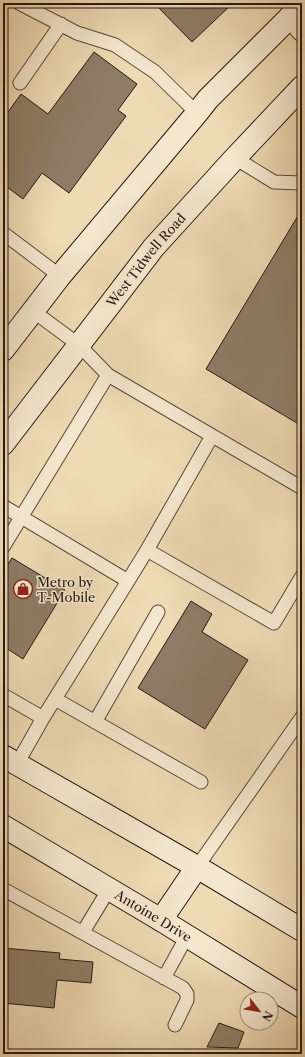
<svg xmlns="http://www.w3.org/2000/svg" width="305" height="1057" font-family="'Libre Caslon Text',serif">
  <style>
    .building { fill: #8e7c66; stroke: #271711 }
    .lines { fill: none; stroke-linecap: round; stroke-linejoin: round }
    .service-casing { stroke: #59483a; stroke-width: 15 }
    .minor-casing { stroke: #59483a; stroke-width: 24 }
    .secondary-casing { stroke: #271711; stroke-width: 24 }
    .service { stroke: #f4e7ce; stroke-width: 13 }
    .minor { stroke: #f4e7ce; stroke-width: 22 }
    .secondary { stroke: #f4e7ce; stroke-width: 22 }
    .labels { text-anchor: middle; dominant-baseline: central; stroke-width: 3; stroke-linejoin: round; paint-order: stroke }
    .street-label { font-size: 13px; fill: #271711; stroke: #f4e7ce }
    .poi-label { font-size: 13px; fill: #271711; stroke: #f4e7ce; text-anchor: start }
  </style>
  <rect width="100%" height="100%" fill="#eedab4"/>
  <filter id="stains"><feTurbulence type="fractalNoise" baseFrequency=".005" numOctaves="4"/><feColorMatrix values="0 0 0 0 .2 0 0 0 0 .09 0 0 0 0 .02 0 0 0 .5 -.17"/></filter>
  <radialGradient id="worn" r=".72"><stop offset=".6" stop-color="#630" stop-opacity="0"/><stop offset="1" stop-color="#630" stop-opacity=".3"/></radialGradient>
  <path class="building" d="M154,3h79l-41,39z
    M94,52l43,32 -19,26 8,6 -57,77 -27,-20 -19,26 -20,-15v-65l18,-25 27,20z
    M302,209v217l-96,-57z
    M12,558l53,32 -42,69 -20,-13v-74z
    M191,601l21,13 -10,18 46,28 -43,69 -67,-41z
    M3,948l57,5 -1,6 34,3 -2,21 -34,-3 -3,28 -51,-5z
    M219,1023l25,9 -6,16 -31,-1z"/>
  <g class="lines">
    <defs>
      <path id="service" d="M19,3l58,30 38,12 40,27 42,41
        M20,83l41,-59
        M235,158l39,24 28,1
        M3,233l57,43
        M33,311l46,34 29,30 194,113
        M3,506l125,75 19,-31 127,73 28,-47
        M3,547l105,-172
        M147,550l65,-114
        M3,695l40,23 85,-137
        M55,699l146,83
        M95,722l63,-110
        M17,764l26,-46
        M197,867l105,-150
        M3,889l180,99 4,6v6l-12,25
        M83,932l26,-43
        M164,978l23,-42"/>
      <path id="minor" d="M291,16l11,14"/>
      <g id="secondary">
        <path d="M3,350l57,-74 137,-163 11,-14 83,-83 11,-9"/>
        <path id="s1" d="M3,444l151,-197 81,-89 67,-71"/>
        <path d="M3,756l194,111 105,63"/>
        <path id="s2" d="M3,826l158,94 141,87"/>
        <path d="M161,920l36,-53"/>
      </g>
    </defs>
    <use href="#service" class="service-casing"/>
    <use href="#minor" class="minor-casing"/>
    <use href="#secondary" class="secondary-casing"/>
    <use href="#service" class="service"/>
    <use href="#minor" class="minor"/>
    <use href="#secondary" class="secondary"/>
  </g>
  <defs>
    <symbol id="shop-ring" viewBox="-11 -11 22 22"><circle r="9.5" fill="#f4e7ce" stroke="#8f2418" stroke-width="1.5"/><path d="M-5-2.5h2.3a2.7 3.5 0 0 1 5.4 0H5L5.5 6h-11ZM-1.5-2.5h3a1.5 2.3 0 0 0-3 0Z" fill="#8f2418"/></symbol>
  </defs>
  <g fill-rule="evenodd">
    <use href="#shop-ring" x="12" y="578" width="22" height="22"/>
  </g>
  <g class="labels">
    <g class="street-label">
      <text stroke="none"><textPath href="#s1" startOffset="233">West Tidwell Road</textPath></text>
      <text stroke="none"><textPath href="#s2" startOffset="175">Antoine Drive</textPath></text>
    </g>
    <g class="poi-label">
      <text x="37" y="582">Metro by<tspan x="37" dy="15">T-Mobile</tspan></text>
    </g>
  </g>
  <rect width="305" height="1057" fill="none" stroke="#eedab4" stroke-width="16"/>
  <rect x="4" y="4" width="297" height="1049" fill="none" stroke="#271711" stroke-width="2"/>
  <rect x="8" y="8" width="289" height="1041" fill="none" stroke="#271711"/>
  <g transform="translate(259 1011) rotate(121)"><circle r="19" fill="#f4e7ce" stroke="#a29482"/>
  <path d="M0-3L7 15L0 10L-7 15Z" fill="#8f2418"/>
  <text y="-6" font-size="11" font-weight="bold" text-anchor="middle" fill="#271711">N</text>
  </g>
  <rect width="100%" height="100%" filter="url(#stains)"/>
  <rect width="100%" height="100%" fill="url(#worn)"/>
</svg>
